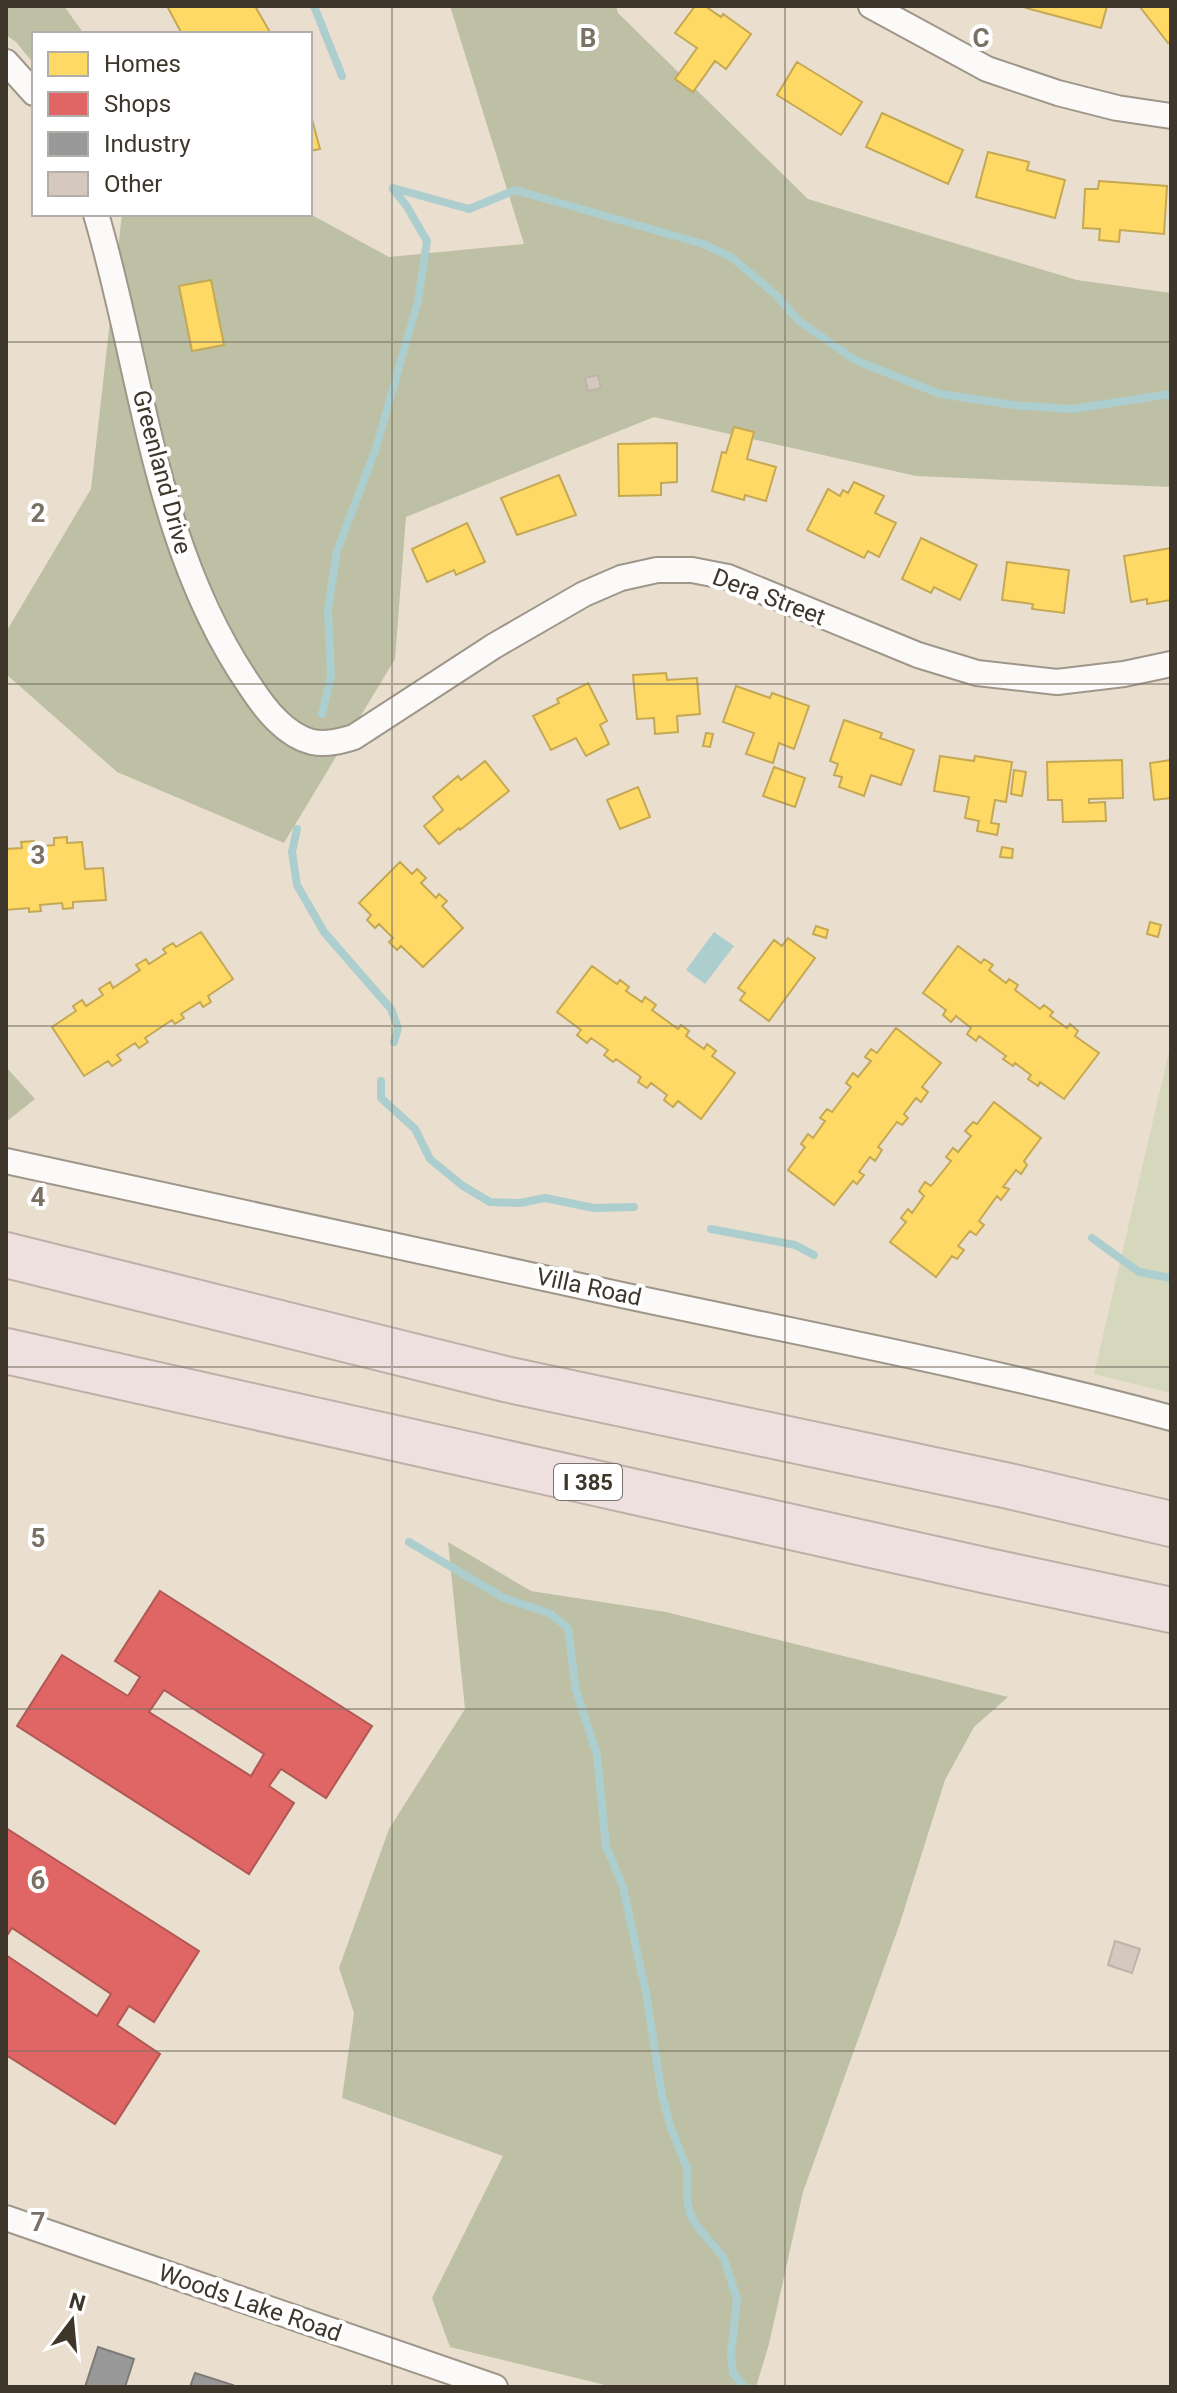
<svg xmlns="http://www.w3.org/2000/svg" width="1177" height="2393" font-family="Roboto,sans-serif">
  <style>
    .green { fill: #d6d8be }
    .forest { fill: #bdc0a4 }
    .water { fill: #adcece }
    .homes { fill: #ffd966; stroke: #c5a854; stroke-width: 2 }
    .shops { fill: #e06666; stroke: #af5854; stroke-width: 2; fill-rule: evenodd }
    .industry { fill: #999; stroke: #7e7b78; stroke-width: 2 }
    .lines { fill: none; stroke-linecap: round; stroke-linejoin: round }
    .stream { stroke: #adcece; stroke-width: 8 }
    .building { fill: #d4c8bf; stroke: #beb2aa; stroke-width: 2 }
    .street-casing { stroke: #9f968a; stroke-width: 28 }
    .highway-casing { stroke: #c0afa8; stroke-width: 48 }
    .street { stroke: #fcfaf8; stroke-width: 24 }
    .highway { stroke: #ede0de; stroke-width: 44 }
    .grid { fill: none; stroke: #7a7164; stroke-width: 2; stroke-opacity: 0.55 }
    .labels { text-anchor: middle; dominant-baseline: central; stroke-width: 8; stroke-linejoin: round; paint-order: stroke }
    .shield { fill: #fff; stroke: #78726a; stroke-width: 2 }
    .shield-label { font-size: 22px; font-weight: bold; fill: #3e362a }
    .street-label { font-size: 24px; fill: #3e362a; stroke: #fff }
    .grid-label { font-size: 26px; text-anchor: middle; font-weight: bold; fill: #7a7164; stroke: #fff; stroke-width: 8; stroke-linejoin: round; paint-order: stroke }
  </style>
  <rect width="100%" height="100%" fill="#eadfcf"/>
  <path class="green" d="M1171,1043v350l-77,-19z"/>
  <path class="forest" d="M6,6h58l20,28h-50v30l-18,-22 -10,-7z
    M450,6h166l2,7 190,186 269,81 94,13v194l-255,-11 -262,-59 -248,100 -11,142 -111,184 -167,-71 -111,-98v-42l85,-143 31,-275h39l2,3 41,-3h106l79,43 135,-13z
    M6,1067l29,32 -29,23z
    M448,1542l83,49 135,21 342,85 -34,30 -29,53 -46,146 -96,266 -34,152 -13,43h-143l-163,-40 -18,-49 71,-142 -161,-58 12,-85 -15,-45 50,-139 76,-120z"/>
  <path class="water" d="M714,932l20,14 -29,38 -19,-14z"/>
  <path class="homes" d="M167,6h88l16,28h-89z
    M695,6h10l16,11 2,-3 28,20 -25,35 -11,-8 -22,31 -18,-13 22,-31 -22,-15z
    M1026,6h81l-6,22 -75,-20z
    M1171,6v35l-3,2 -28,-36z
    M797,62l65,40 -21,33 -64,-40z
    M310,112l10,37 -10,2z
    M882,113l81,37 -15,34 -82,-37z
    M988,152l41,10 -2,8 38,10 -10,38 -79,-21z
    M1099,181l68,5 -3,48 -44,-4 -1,12 -20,-2 1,-11 -17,-1 2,-39h13z
    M211,280l13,65 -32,6 -13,-65z
    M734,427l20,5 -7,27 29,8 -10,34 -21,-6 -1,5 -32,-9 10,-39 4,1z
    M677,443v39l-16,1v12l-42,1 -1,-52z
    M559,475l17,40 -59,20 -16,-37z
    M854,482l30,14 -9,17 21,10 -17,34 -11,-6 -4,7 -57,-28 21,-41 12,7 3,-6 5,3z
    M467,523l18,39 -29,13 -2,-5 -27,12 -15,-33z
    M921,538l56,27 -17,35 -26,-13 -3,6 -29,-14z
    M1171,548v52l-24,4v-5l-16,3 -7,-46z
    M1007,562l62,8 -5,43 -32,-4 1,-5 -31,-4z
    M666,673l1,7 30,-2 3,36 -23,2 1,16 -23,2 -1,-16 -17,1 -4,-44z
    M588,683l19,38 -7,4 9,19 -23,12 -10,-18 -25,12 -18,-34 26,-13 -2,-4z
    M736,686l34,12 2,-5 37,13 -15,43 -15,-6 -6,20 -27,-9 8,-21 -31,-11z
    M844,720l38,13 -2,5 34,12 -13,35 -30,-10 -7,21 -25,-9 3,-10 -8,-2 4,-11 -8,-3z
    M706,733l7,1 -3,13 -7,-1z
    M940,756l34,5 1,-5 37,6 -6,40 -11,-2 -4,23 8,1 -2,11 -20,-4 2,-10 -14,-3 4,-21 -35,-6z
    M1122,760l1,38 -34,1v4l16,-1 1,19 -43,1 -1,-22h-14l-1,-38z
    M1171,760v38l-17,2 -4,-37z
    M485,761l24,30 -49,39 -1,-2 -20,16 -15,-18 19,-16 -10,-13 25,-21 3,4z
    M774,767l31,11 -10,29 -32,-11z
    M1014,770l12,2 -4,24 -11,-2z
    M638,787l12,30 -30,12 -13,-29z
    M67,837v6l15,-1 3,27 18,-1 3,32 -33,2v6l-10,1 -1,-6 -22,2 1,6 -12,1v-4l-23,2v-61l16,-1 -1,-6 13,-1v6l20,-2v-7z
    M1002,847l11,2 -1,9 -12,-1z
    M400,862l12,12 5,-5 9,9 -5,5 15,15 3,-4 8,7 -5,5 21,22 -40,39 -22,-21 -4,4 -8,-8 4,-4 -14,-14 -4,4 -8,-8 4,-5 -12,-12z
    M1150,922l11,3 -3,12 -11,-3z
    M816,926l12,4 -2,8 -13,-4z
    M201,932l32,47 -25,17 3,6 -8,5 -3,-5 -19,12 3,4 -9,6 -3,-4 -27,18 3,4 -9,6 -4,-5 -18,12 4,5 -9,6 -4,-5 -24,15 -32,-49 24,-16 -3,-5 9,-6 4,6 17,-11 -4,-6 11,-7 3,6 27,-18 -4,-5 10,-6 3,5 17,-11 -3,-4 10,-6 3,4z
    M788,938l27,20 -46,63 -29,-21 5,-7 -7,-5 36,-48 8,6z
    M958,946l23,17 3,-4 9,6 -4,5 17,13 3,-4 9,6 -3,5 25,19 4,-4 9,7 -3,4 17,12 3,-4 8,7 -3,5 24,17 -35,46 -24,-17 -2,4 -10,-7 3,-4 -16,-12 -2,3 -10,-7 3,-3 -27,-20 -3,5 -9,-7 4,-6 -15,-12 -5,6 -8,-7 3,-5 -23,-17z
    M592,966l25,18 3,-4 9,7 -3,4 16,11 3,-5 11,8 -4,5 26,19 3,-4 8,6 -3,5 18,13 3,-5 9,7 -4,5 23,17 -34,46 -23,-18 -5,6 -9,-7 3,-5 -16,-12 -4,5 -9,-6 3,-5 -25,-18 -3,3 -9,-7 4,-5 -17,-12 -4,5 -10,-8 4,-5 -24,-18z
    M896,1028l45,35 -19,24 6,5 -7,10 -5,-4 -12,16 4,4 -6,7 -5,-3 -19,25 4,3 -7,11 -5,-4 -11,15 5,3 -7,9 -4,-3 -19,24 -46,-35 17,-23 -4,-3 7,-10 5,4 12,-17 -5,-3 7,-9 5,3 19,-25 -5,-4 7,-10 5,4 13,-16 -6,-4 6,-8 6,4z
    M994,1102l47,36 -17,23 3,4 -6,9 -5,-4 -13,17 6,2 -8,11 -4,-4 -18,25 5,4 -8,10 -6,-4 -12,15 6,4 -7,9 -5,-3 -16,21 -46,-35 16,-20 -5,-4 7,-9 4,4 12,-17 -5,-5 6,-9 6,4 20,-25 -5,-4 7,-9 5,4 13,-16 -6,-5 8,-9 4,2z"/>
  <path class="shops" d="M160,1591l212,135 -46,72 -45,-29 -12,17 25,17 -45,71 -232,-148 45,-71 66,41 12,-19 -25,-16zM164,1690l100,64 -13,22 -102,-64z
    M6,1828l193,123 -45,71 -25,-16 -12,19 43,29 -45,70 -109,-69v-100l91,61 14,-22 -99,-66 -6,9z"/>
  <path class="industry" d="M98,2347l36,12 -9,28h-40z
    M195,2373l38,12 -1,2h-42z"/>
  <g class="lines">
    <path class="stream" d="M314,6l28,70
      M393,188l76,21 46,-19 188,54 28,13 44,37 24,27 56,39 85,34 74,11 58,4 99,-15
      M322,714l9,-38 -3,-68 9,-57 39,-103 42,-147 9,-60 -21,-36 -13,-16
      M297,829l-5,23 5,33 27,47 67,77 7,19 -4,14
      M381,1081v17l34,31 15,30 33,27 27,16 30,1 25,-5 49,10 40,-1
      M711,1229l84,16 19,10
      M1092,1238l47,34 32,6
      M409,1542l95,56 45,15 19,15 8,62 21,65 9,91 17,41 23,106 16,102 9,33 16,41v31l3,13 6,12 28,33 13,42 -6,53 2,20 11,14"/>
  </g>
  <path class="building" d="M598,375l3,13 -13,3 -3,-13z
    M1115,1941l25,8 -8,24 -24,-8z"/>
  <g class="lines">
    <defs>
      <path id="street" d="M871,6l116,63 71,24 59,15 54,8
        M6,62l28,31
        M96,214c47,159 58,333 154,472 15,23 35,49 62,56 15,3 29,-1 42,-5l140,-91 90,-52 37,-16 36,-8h35l36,7 190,78 59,18 80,9 67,-8 47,-10
        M6,1161c205,45 410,90 616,134 183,39 368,74 549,123
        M6,2218l489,169"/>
      <path id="highway" d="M6,1255l499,124 504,107 162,38
        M6,1351l982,220 183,39"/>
    </defs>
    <use href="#street" class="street-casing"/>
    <use href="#highway" class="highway-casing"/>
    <use href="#street" class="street"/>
    <use href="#highway" class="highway"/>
  </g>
  <path class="grid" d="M392,6v2381M785,6v2381M6,342h1165M6,684h1165M6,1026h1165M6,1367h1165M6,1709h1165M6,2051h1165"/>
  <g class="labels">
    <rect class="shield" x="554" y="1464" width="68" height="36" rx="6"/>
    <g class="shield-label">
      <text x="588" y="1482">I 385</text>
    </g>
    <g class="street-label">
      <text transform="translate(162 472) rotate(75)">Greenland Drive</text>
      <text transform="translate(769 597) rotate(21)">Dera Street</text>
      <text transform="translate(589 1287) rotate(12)">Villa Road</text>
      <text transform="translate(250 2303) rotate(19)">Woods Lake Road</text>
    </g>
  </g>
  <g class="grid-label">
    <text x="588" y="47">B</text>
    <text x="981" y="47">C</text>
    <text x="38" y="522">2</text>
    <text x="38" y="864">3</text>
    <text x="38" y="1206">4</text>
    <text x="38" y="1547">5</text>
    <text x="38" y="1889">6</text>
    <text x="38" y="2231">7</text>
  </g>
  <rect width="1177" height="2393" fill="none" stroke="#3e362a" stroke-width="16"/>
  <rect x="32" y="32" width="280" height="184" fill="#ffffff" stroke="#b2afaa" stroke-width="2"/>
  <rect x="48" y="52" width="40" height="24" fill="#ffd966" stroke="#b2afaa" stroke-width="2"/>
  <text x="104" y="72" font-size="24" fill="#3e362a">Homes</text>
  <rect x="48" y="92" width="40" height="24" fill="#e06666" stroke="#b2afaa" stroke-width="2"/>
  <text x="104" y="112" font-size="24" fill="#3e362a">Shops</text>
  <rect x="48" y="132" width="40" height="24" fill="#999999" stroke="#b2afaa" stroke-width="2"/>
  <text x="104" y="152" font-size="24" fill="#3e362a">Industry</text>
  <rect x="48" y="172" width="40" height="24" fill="#d4c8bf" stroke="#b2afaa" stroke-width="2"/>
  <text x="104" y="192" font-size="24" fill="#3e362a">Other</text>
  <g transform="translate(72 2321) rotate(16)" stroke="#ffffff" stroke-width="6" paint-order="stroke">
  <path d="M0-6L14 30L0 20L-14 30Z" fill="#3e362a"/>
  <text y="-12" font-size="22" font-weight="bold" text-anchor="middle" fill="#3e362a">N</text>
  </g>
</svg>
